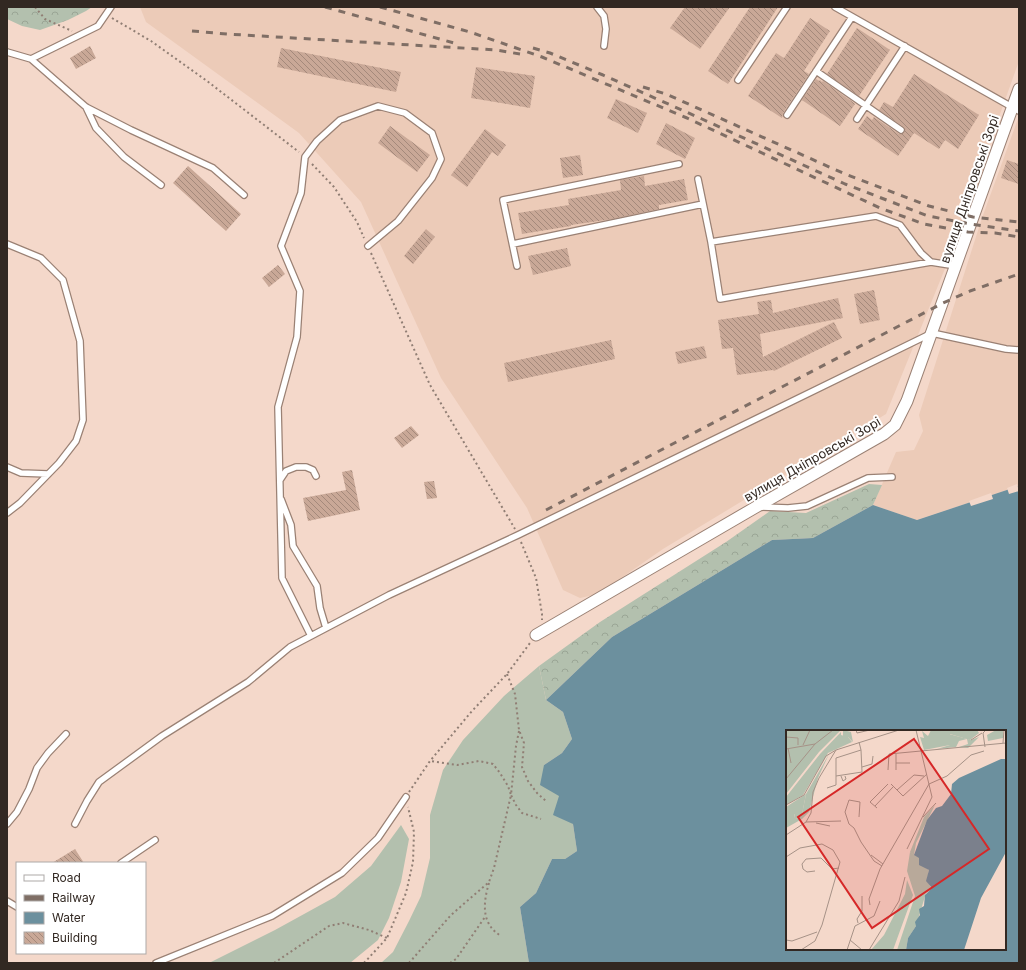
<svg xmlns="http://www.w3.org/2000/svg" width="1026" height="970" font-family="Inter,sans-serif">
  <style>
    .built { fill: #eccbb8 }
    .grass { fill: #b3c0ae }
    .forest { fill: url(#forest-crowns) }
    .water { fill: #6c909e; fill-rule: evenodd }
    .pier { fill: #f4d8ca }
    .building { fill: url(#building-back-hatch) }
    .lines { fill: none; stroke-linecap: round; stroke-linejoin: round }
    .lane-casing { stroke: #9a8174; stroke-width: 8 }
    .street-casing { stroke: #9a8174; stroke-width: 13 }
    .path { stroke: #907e74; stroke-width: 2; stroke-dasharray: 2 3; stroke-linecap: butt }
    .lane { stroke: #fff; stroke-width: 5.5 }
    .street { stroke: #fff; stroke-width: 11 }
    .rail { stroke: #7f6e65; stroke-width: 3; stroke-dasharray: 7 7; stroke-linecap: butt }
    .labels { text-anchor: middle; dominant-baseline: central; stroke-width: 4; stroke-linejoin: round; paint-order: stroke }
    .street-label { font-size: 13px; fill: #322822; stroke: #fff }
    .inset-road { fill: none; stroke: #a69287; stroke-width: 1 }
    .view { fill: #d62828; fill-opacity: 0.15; stroke: #d62828; stroke-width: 2 }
    .inset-edge { fill: none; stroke: #322822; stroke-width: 2 }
  </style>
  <defs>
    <pattern id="forest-crowns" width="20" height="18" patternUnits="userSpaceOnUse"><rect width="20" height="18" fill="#b3c0ae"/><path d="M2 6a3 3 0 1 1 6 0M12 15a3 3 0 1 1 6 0" fill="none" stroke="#9aa595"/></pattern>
    <pattern id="building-back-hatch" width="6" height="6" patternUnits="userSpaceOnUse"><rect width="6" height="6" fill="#c9a897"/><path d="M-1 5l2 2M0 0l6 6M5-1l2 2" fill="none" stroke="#a4897b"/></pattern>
  </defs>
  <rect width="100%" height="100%" fill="#f4d8ca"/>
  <path class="built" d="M140,7h879v54l-75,210 -58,143 -223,135 -65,45 -18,4 -17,-8 -36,-82 -86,-130 -80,-176 -62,-69 -153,-111z
    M1019,116v370l-102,34 -44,-15 23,-53 18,-2 9,-19 -4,-16 63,-197z"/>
  <path class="grass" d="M539,666l7,34 17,12 9,27 -10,14 -18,12 29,59 4,27 -12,8h-13l-16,34 -16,14 9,56h-148l12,-11 16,-31 12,-25 9,-38v-43l13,-45 20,-30 41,-44z
    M401,825l8,14 -8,43 -12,36 -11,22 -28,23h-141l66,-33 60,-33 36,-31z"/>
  <path class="forest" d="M7,7h85l-6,4 -18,9 -28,10 -18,-4 -15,-7z
    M869,484l13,1 -9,20 -60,33 -41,2 -160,97 -66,63 -7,-34 61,-44 126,-80 44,-31 36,2z"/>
  <path class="water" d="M1019,486v477h-490l-9,-56 16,-14 16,-34h13l12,-8 -4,-27 -20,-9 6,-19 -19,-11 4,-20 18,-12 10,-14 -9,-27 -17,-12 66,-63 160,-97 41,-2 60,-33 44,15zM787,731h218v218h-218z"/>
  <path class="pier" d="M1017,484l2,7 -10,3 -2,-6z
    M991,493l2,6 -22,7 -2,-5z"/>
  <path class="building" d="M685,7h45l-30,42 -30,-21z
    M750,7h28l-50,77 -20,-13z
    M810,18l20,13 -26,40 5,3 -26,39 -1,5 -34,-22 28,-43 8,5z
    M857,28l33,22 -31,46 -32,-22z
    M90,46l6,12 -20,11 -6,-11z
    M281,48l120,24 -5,20 -119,-25z
    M476,67l59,9 -5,32 -59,-10z
    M914,74l65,41 -21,34 -13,-9 -6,9 -25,-16 -16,23 -40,-27 9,-13 5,4 2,-3 25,17h2l3,-1 1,-3 -1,-3 -25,-17 5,-8 9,5z
    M816,79l3,2 1,-1 2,2 1,-1 31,22 1,1 -15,22 -38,-26z
    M616,99l31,14 -9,20 -31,-15z
    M666,123l29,15 -10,21 -29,-15z
    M390,126l40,29 -13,17 -39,-29z
    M485,129l21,16 -8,11 -6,-4 -25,35 -16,-12z
    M580,155l3,20 -20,3 -3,-20z
    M1007,160l12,4v20l-18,-6z
    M188,166l53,48 -15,17 -53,-48z
    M644,176l1,10 39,-7 4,21 -29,5v4l-46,10 -42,6v1l-49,8 -4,-21 51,-8 -1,-6 53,-9 -1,-10z
    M426,229l9,8 -22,27 -9,-8z
    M567,248l4,18 -38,9 -5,-19z
    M278,265l7,9 -16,13 -7,-9z
    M874,290l6,30 -20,4 -6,-30z
    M838,298l5,20 -83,16 3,23 71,-35 8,16 -68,33 -1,-1 -36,5 -4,-27 -11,1 -4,-29 41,-6 -2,-12 14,-2 2,13z
    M611,340l4,19 -107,23 -4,-19z
    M704,346l3,12 -29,6 -3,-12z
    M411,426l8,9 -17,13 -8,-10z
    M352,470l8,40 -52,11 -5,-23 43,-8 -4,-18z
    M434,481l3,17 -10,1 -3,-17z
    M75,849l9,14h-32z"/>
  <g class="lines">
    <defs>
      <path id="lane" d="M597,7l7,9 2,13 -2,17
        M835,7l184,104
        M7,52l24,7 67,-33 13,-19
        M31,59l55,48 45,23 82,38 31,27
        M816,71l85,59
        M738,80l49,-73
        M86,107l10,21 28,29 37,28
        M787,115l65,-98
        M857,119l48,-73
        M698,179l13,63 9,57 211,-37 25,4
        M711,242l165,-26 24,9 21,28 10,9
        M7,244l34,14 22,22 17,61 3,79 -7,21 -17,22 -39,40 -13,10
        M513,244l190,-40
        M517,266l-14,-66 176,-36
        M7,467l14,6 27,1
        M280,480l6,-9 10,-4h10l7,3 3,6
        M281,499l10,26 2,21 24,40 3,22 6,20
        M760,507l28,1 19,-2 61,-28 24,-1
        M311,636l-29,-58 -4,-171 19,-70 3,-46 -19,-45 20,-53 4,-36 12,-16 23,-21 38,-14 27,7 27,20 9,26 -9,19 -34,43 -30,25
        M7,824l10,-12 12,-23 8,-21 11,-15 18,-19
        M75,824l12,-23 12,-19 63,-46 86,-54 42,-35 99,-52 129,-60 414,-202 74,16 13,1
        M121,863l34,-23
        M7,901l10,6
        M156,963l116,-47 70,-43 36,-35 28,-41"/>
      <path id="street" d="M536,635l220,-128 128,-73 11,-9 12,-24 112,-312"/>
    </defs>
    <use href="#lane" class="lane-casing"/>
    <use href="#street" class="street-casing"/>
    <path class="path" d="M35,7l10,12 27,12
      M112,18l39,23 56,40 92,71
      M312,164l22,23 23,35 7,16
      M371,253l59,132 85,144
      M521,542l15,36 6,36v6
      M507,674l8,20 4,36 5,13 -2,24 6,14 9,12 10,9
      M519,731l-3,15 -5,49 5,10 6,8 19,6
      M409,792l21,-31 42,-50 35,-37 23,-31
      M489,883c-6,20 -8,41 12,53
      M274,963l55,-37 14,-3 26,7 18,8
      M364,963l23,-25 19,-45 7,-31 1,-30 -6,-25
      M409,963l42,-48 38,-33 5,-14 17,-73 -3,-9 -8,-13 -7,-9 -14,-3 -22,4 -27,-4
      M450,963l6,-4 29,-42"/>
    <use href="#lane" class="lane"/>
    <use href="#street" class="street"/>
    <path class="rail" d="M325,7l129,36
      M380,7l90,25 72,25 145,61 193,90 44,16 44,8 27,1 24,4
      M192,31l35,3 269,16 24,4
      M533,48l17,5 53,22 99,44 143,65 83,32 43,8 48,7
      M643,87l23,7 179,80 84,32 44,11 46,5
      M546,510l397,-207 27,-12 49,-17"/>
  </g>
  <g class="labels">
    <g class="street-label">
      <text transform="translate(969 189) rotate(-71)">вулиця Дніпровські Зорі</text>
      <text transform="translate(812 459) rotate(-30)">вулиця Дніпровські Зорі</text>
    </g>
  </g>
  <g transform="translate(786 730)">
    <rect width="220" height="220" fill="#f4d8ca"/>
    <path d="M145,0h46l2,3 -9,7 -20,-6v11l-26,5 -4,-13 4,1 -2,-7 6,5zM55,2v3l7,2 4,5 -24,11 -25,42 -17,10v-8l34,-43zM20,64l-4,20h-8l1,4 7,1 -16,9v-21zM124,122l10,6 2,7 7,5 -2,11 5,8 -6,4 -10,33 -8,12 -2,12h-9l18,-54 -8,-25zM121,150l6,15 -20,55h-22l13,-15 21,-41z" fill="#b3c0ae"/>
    <path d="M57,0l8,2 2,10 -5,-5h-5zM210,0h7v8l-15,3 -1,-6zM163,4l22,6 8,-3 -11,11 -9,-1 9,-3 -1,-5 -8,2 -3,6 -19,2 13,-4 -4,-4zM43,24l-11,24 -9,34 -7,7 -7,-1 -1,-5 8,1 4,-20zM149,75l-19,38 -2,12 -4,-3 14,-35z" fill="#b3c0ae"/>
    <path d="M0,0h55l-22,22 -33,42z" fill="#b3c0ae"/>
    <path d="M215,29h5v93l-25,46 -17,52h-58l2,-12 8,-12 -1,-4 5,-7 -1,-6 5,-3 1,-11 7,-7 -6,-7 3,-11 -10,-5v-7l-5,-3 13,-35 9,-12 6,-2 9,-12 1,-10 7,-6z" fill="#6c909e"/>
    <path class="inset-road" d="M70,0l1,3 13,-3M0,7l12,1v7M185,10l11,-7M73,12l2,8 1,22 -26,4v-18l25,-8M217,13l1,-13M29,14l18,-14M17,15l7,-15M199,17l-2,-14 3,-3M2,18l3,15M0,19l29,-5 -29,35M110,24v16M110,33h14M76,37l10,-3 1,-8M102,40l1,-16 117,-11M55,46l2,5 3,-2 -1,-3M105,54l12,12 24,-22M41,58l9,-3v-9M111,60l17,-15 10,1M0,75l18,-10 22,-39 10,-6M89,76l18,-19M91,78l-7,-6 18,-18M73,87l1,-15 -11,-2 -4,12 4,12 5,4 7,14 13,19 8,5M137,87l13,-14M20,92l35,-1M30,93l14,3M0,105l20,-13 5,-9 2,-21 6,-14 17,-28 63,-20M121,119l25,-52 -16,-67M85,125l12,9M0,127l14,-9 22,-4 11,6 7,12 -18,63 -7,16 -14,9M29,141l-8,1 -4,-3 -1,-5 4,-5 15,-1 11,11 7,-1M84,175l-1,-6 11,-30 49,-85 18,-8 24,-21 13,-4M72,193l-1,-4 5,-8v-15M0,210l6,1 25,-9M64,210l12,10M61,220l8,-24 19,-10 6,-15M83,220l30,-49 6,-24"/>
    <path class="view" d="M128,9l75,110 -117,79 -74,-111z"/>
    <rect width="220" height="220" class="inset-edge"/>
  </g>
  <rect width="1026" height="970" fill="none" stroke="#322822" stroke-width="16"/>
  <rect x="16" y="862" width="130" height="92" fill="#ffffff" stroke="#ada9a7"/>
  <rect x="24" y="875" width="20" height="6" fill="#ffffff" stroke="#ada9a7"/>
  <text x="52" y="882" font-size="12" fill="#322822">Road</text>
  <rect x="24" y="895" width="20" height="6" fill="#7f6e65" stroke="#ada9a7"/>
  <text x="52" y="902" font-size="12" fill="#322822">Railway</text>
  <rect x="24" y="912" width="20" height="12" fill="#6c909e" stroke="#ada9a7"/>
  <text x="52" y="922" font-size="12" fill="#322822">Water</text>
  <rect x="24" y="932" width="20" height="12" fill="url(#building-back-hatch)" stroke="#ada9a7"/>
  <text x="52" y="942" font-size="12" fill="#322822">Building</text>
</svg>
